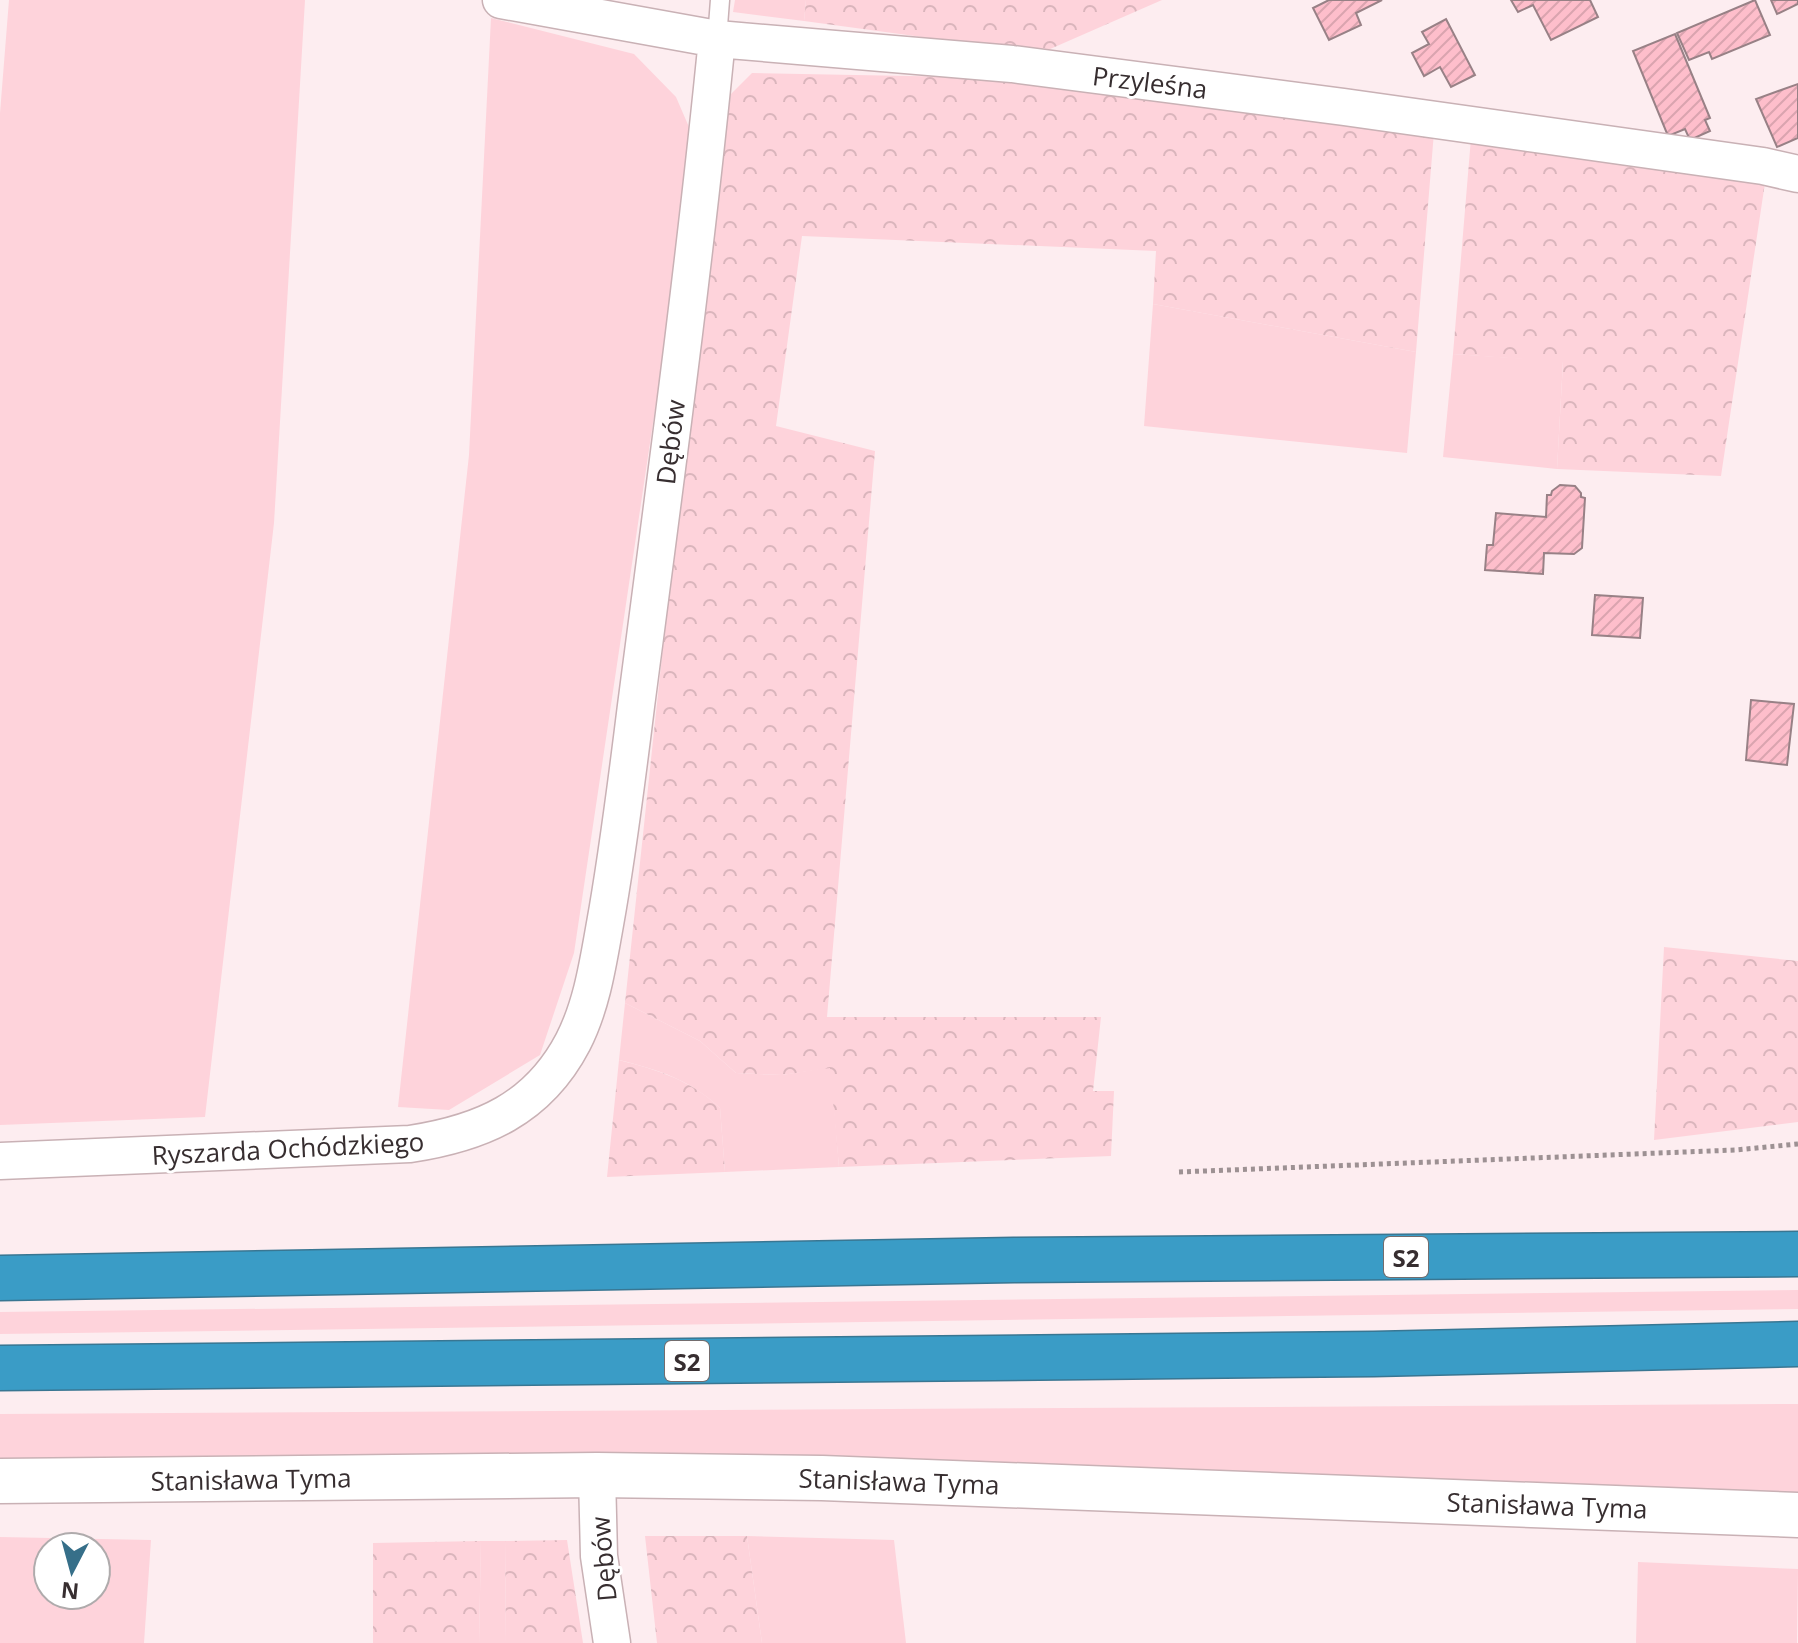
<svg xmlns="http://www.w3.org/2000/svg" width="1798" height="1643" font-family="'Open Sans',sans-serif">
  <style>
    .green { fill: #fed3db; fill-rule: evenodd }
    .forest { fill: url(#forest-crowns) }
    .building { fill: url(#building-hatch); stroke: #988186; stroke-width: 2 }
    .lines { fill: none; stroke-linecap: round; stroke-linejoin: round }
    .service-casing { stroke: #c9b1b5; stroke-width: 21 }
    .minor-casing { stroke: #c9b1b5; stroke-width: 39 }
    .tertiary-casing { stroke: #c9b1b5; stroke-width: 47 }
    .motorway-casing { stroke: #397692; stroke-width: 47 }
    .path { stroke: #9d9193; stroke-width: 5; stroke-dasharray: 4 4; stroke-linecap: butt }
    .service { stroke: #fff; stroke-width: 18 }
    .minor { stroke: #fff; stroke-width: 36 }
    .tertiary { stroke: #fff; stroke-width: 44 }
    .motorway { stroke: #3a9cc6; stroke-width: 44 }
    .labels { text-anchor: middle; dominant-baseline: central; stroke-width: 6; stroke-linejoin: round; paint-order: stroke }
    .shield { fill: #fff; stroke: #736d6e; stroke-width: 2 }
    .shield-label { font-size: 24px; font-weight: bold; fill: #372e30 }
    .street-label { font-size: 26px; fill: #372e30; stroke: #fff }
  </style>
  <defs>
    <pattern id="forest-crowns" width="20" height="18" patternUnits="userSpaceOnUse" patternTransform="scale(2)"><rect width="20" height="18" fill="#fed3db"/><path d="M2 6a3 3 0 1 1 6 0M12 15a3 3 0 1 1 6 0" fill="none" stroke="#dab5bc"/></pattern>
    <pattern id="building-hatch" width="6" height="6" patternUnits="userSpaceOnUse" patternTransform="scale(2)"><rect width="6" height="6" fill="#febecb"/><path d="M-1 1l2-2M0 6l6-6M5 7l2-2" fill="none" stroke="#daa4af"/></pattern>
  </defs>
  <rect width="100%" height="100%" fill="#fdedf0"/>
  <path class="green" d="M9,0h296l-31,523 -69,594 -205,8v-1012z
    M735,0h71l-2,21 -71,-9z
    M491,18l143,36 42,43 19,44 -121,812 -34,102 -91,55 -51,-3 71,-652z
    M1153,304l263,48 -9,101 -263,-27z
    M1453,354l110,7 -6,108 -114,-12z
    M625,1003l75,38 36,32 46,2 49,-8 8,100 -114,5 -5,-64c-31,-29 -61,-38 -101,-48z
    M1798,1290v19l-1798,25v-22z
    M1798,1404v93l-1798,-30v-53z
    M747,1536l147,4 12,103h-144z
    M0,1537l151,3 -7,103h-144zM48,1547h48v48h-48z
    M481,1541h24l1,102h-27z
    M1638,1562l160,7 -1,74h-161z"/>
  <path class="forest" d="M806,0h356l-121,53 -237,-32z
    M752,73l264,5 418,54 -18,220 -263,-48 3,-53 -354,-15 -26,190 99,25 -48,566h274l-8,74h21l-3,65 -272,11 -9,-99 -48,7 -46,-2 -36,-32 -75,-38 96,-899z
    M1471,138l295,38 -45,300 -164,-7 6,-107 -110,-8z
    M1664,947l134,14v161l-144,18z
    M619,1060c39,10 72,20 101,48l5,64 -118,5z
    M645,1536h102l15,107h-105z
    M567,1540l16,103h-77l-1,-102z
    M481,1541l-2,102h-106v-100z"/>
  <path class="building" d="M1329,0h53l-26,13 5,12 -32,15 -16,-32z
    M1511,0h79l8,17 -47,23 -18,-35 -15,7z
    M1755,0l15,35 -58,24 -3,-7 -20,8 -12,-27z
    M1771,0h27v4l-21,10z
    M1446,19l29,56 -24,12 -11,-20 -16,9 -12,-23 17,-9 -7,-12z
    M1675,34l35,84 -5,2 5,11 -20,9 -5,-11 -17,7 -35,-85z
    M1798,84v54l-21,9 -21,-48z
    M1560,485l15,1 6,7v4l4,1 -3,50 -8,6 -30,-1 -1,21 -58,-4 2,-25h6l3,-32 50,4 1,-22h4l1,-4z
    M1595,595l48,3 -3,40 -48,-3z
    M1751,700l43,4 -7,61 -41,-5z"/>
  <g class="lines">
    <defs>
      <path id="service" d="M717,39l3,-39"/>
      <path id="minor" d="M501,0l216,39 295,25 332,43 419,59 35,8
        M0,1161l410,-17c72,-11 128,-35 163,-102 19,-37 25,-79 32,-118 13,-72 22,-145 31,-218 29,-222 59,-444 81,-667
        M597,1475l2,81 13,87"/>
      <path id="tertiary" d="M0,1481l597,-6 225,3 976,37"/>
      <path id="motorway" d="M0,1278l1014,-18 784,-6
        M0,1368l1374,-14 424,-10"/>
    </defs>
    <use href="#service" class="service-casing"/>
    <use href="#minor" class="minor-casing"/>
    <use href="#tertiary" class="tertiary-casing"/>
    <use href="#motorway" class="motorway-casing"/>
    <path class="path" d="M1179,1172l556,-22 63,-6"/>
    <use href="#service" class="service"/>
    <use href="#minor" class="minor"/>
    <use href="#tertiary" class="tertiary"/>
    <use href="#motorway" class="motorway"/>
  </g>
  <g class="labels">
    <g class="shield">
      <rect x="1384" y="1237" width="44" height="40" rx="6"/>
      <rect x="665" y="1341" width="44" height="40" rx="6"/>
    </g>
    <g class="shield-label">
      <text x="1406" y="1257">S2</text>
      <text x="687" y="1361">S2</text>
    </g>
    <g class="street-label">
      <text transform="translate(1150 82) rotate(7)">Przyleśna</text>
      <text transform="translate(670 442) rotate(-83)">Dębów</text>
      <text transform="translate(288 1148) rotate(-3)">Ryszarda Ochódzkiego</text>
      <text transform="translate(251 1479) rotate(-1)">Stanisława Tyma</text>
      <text transform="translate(899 1481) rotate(2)">Stanisława Tyma</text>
      <text transform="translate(1547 1505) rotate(2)">Stanisława Tyma</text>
      <text transform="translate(603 1559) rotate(-95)">Dębów</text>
    </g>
  </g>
  <g transform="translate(72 1571) rotate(186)"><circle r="38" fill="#ffffff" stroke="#afabac" stroke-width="2"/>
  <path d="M0-6L14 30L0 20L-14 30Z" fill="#366f89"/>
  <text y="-12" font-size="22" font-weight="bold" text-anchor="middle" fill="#372e30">N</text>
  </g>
</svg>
